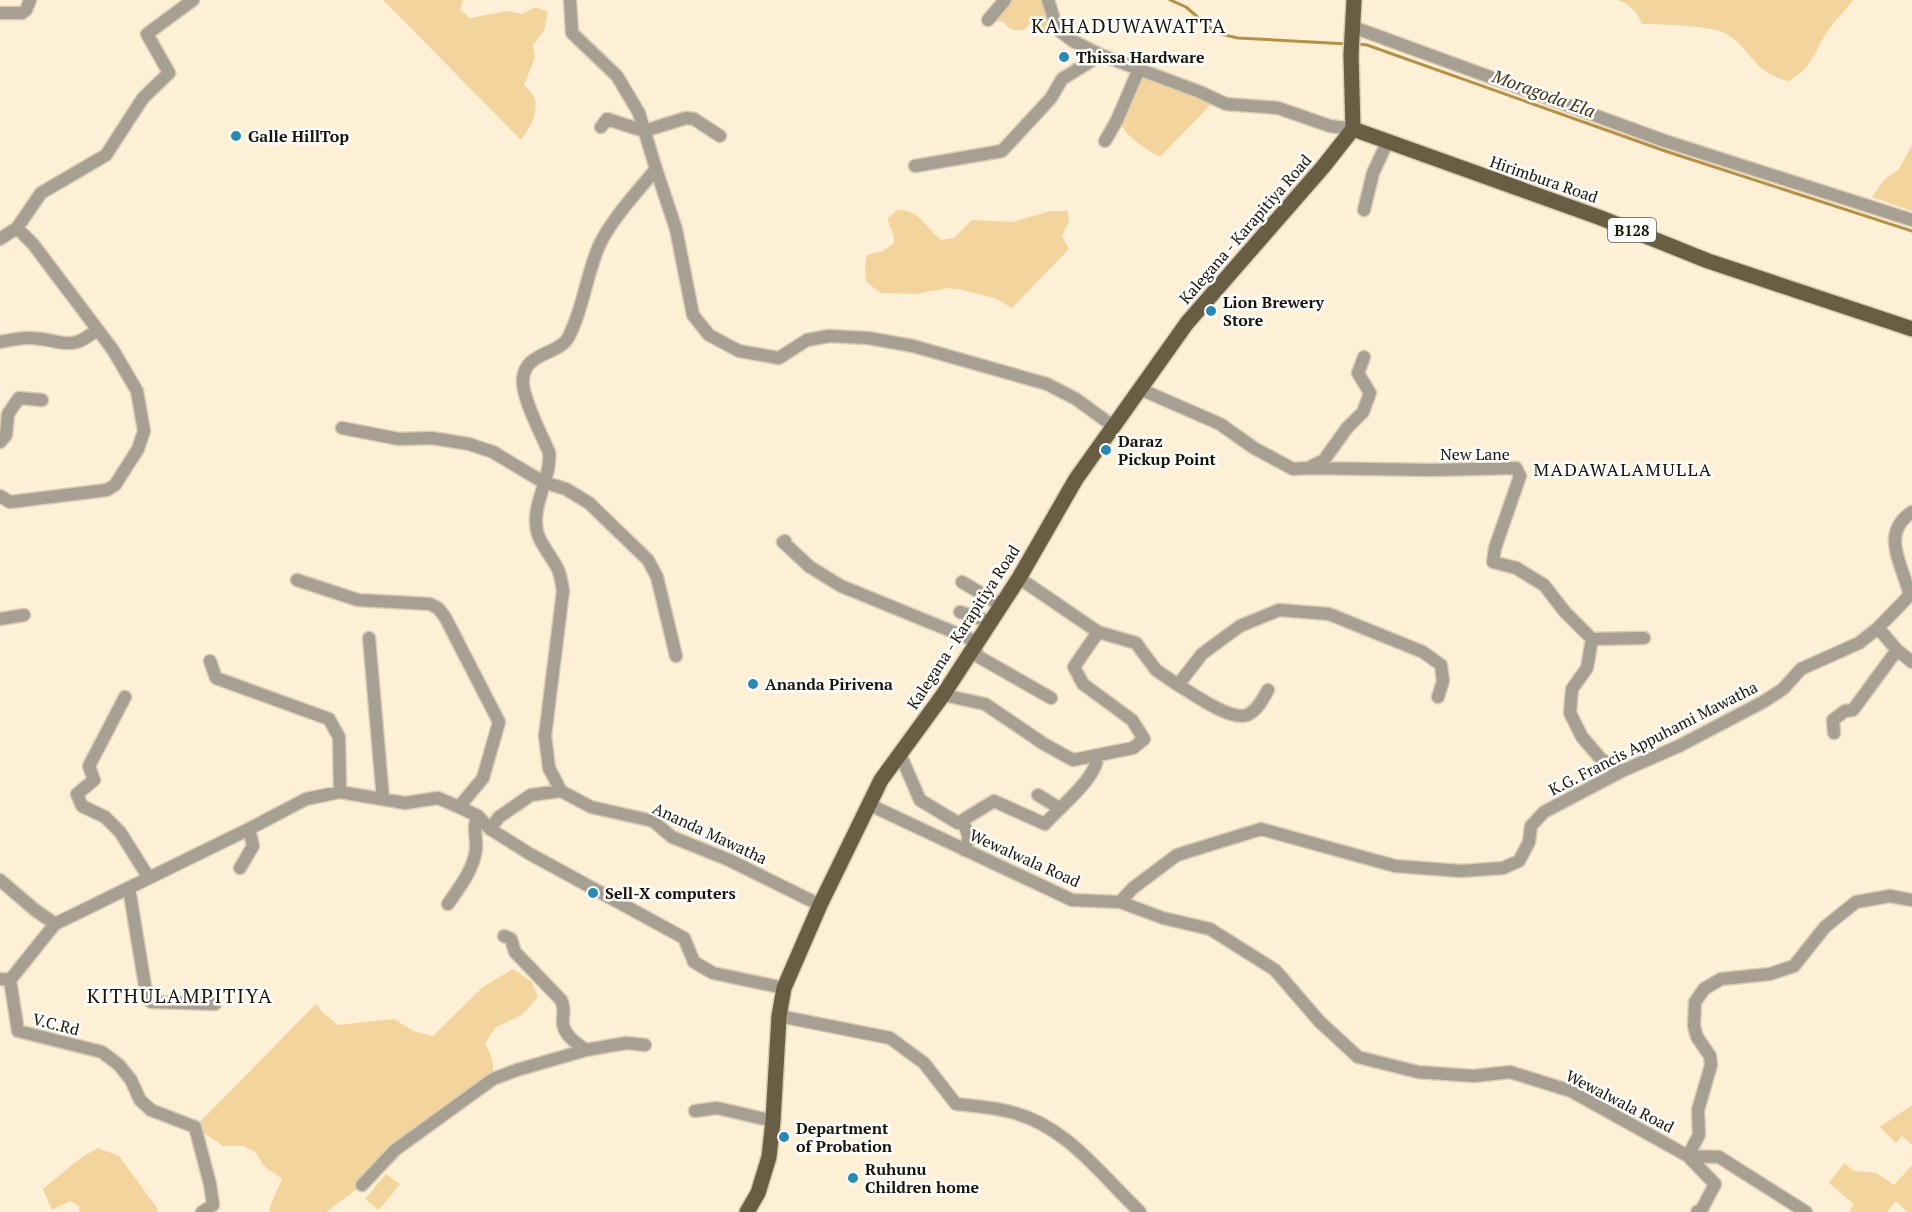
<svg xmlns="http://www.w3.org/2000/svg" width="1912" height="1212" font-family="'PT Serif',serif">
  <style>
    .green { fill: #f2d49c }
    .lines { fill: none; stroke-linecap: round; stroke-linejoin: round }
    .stream { stroke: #b59146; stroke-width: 3 }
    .minor-casing { stroke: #d9cdb5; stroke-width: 15 }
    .major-casing { stroke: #d9cdb5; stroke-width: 18 }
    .minor { stroke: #a7a092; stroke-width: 12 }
    .major { stroke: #695d44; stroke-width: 15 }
    .poi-dot { fill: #2a88b4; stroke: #fff; stroke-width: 2 }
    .labels { text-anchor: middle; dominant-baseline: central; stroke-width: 5; stroke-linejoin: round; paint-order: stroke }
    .shield { fill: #fff; stroke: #5e5a52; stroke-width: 1.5 }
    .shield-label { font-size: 15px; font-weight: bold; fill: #191308 }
    .poi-label { font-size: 16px; font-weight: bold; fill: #191308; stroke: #fff; text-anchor: start }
    .street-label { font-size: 16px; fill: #191308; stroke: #fff }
    .water-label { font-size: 18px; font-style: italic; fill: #413110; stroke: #fff }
    .neighbourhood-label { font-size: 18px; letter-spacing: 1.5px; fill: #191308; stroke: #fff }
    .quarter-label { font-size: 20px; letter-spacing: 1.5px; fill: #191308; stroke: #fff }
  </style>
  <rect width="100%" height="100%" fill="#fef0d6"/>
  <path class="green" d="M383,0h80l-3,10 10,8 37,-7 15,3 14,-7 12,5 -4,19 -11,14 2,12 -11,28c3,3 8,8 10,12 6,15 -5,32 -13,43z
    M1005,0h43l9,29c-10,1 -20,3 -28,-5l-5,6c-10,1 -15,0 -20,-8l-16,-2z
    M1617,0h236c-7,11 -17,19 -24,29 -15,22 -14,36 -40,52 -35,-7 -36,-30 -62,-47 -12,-8 -68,-10 -85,-10 -5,-12 -12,-21 -25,-24z
    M1139,69l77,30 -56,58c-19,-10 -31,-19 -43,-37z
    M1912,145v66l-40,-14 12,-17 15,-11z
    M897,210c23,-1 28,17 44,30l13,-2 18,-18 40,2 39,-11h17l1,10 -7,15 7,13 -57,59 -15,-9 -34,-9 -15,-2 -32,6 -35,-1 -15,-11 -1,-12 2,-15 16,-4 11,-8c1,-10 -6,-16 -6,-25z
    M513,969l19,13 6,15 -16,18 -26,12 -11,16c7,13 9,22 8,36l-45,32 -86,74 -36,27h-56l-1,-3 13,-30 -18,-13 -9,-14 -11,-6h-21l-28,-19 121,-123 7,9 15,12 56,-6 19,12 20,5 50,-49z
    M1912,1105v40l-10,-9 -6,7 -16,-16z
    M98,1148l21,8 38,52 1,4h-79l1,-5 -10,-6 -18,9 -9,-21 39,-32z
    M1844,1163l10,8 22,2 18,12 18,-20v47h-5l-11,-11 -9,11h-38l5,-8 -25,-21z
    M386,1174l14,10 -21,26 -14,-11z"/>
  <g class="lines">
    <path class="stream" d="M1170,0l16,7 30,26 22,5 110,6
      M1358,44l9,1 301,107 244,79"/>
    <defs>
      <path id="minor" d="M1048,0l9,29 16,12 28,14 99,37 26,12 52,4 52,18 23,3
        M0,13h22l4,-3 4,-10
        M988,20l17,-20
        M1353,27l312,114 247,79
        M601,127l6,-8 37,12 42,-13 8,1 26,17
        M1105,141l12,-21 22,-51
        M915,166l87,-15 49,-53 11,-19 39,-24
        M656,169l20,60 17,86 16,20 30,16 40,7 28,-18 22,-4 39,2 45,8 134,38 29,15 37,27
        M1364,210l9,-37 14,-30
        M0,239l17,-11 24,-35 65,-38 37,-57 26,-25 -22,-39 46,-34
        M0,342c9,-2 19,-4 29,-4 30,0 41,16 67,-8
        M1140,389l80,35 34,24 39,21 16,-1 122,2 85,-2 4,8 -25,72 -2,14 23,6 28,17 21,27 27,27 -5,29 -15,21 -2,24 12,24 19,22 21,12
        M342,428l57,11 33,-1 37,6 24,8 50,30 23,7 23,14 59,57 9,17 19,79
        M0,442l6,-7 2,-21 11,-16 23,2
        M1310,467l14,-7 23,-32 16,-16 7,-19 -12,-20 6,-16
        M0,496l10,6 97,-12 8,-5 23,-36 6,-18 -7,-40 -24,-41 -80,-106 -16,-16
        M785,541l-2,1 27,25 31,19 137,56
        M1019,578l79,54
        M297,580l61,20 72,4 8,4 7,9 54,105 -16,56 -24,29
        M962,582l39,23
        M960,612l31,10
        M0,619l24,-4
        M1878,628l19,22 15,12
        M369,638l14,161
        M1592,639l52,-1
        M974,648l5,9 72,41
        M210,661l6,17 113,41 10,18 1,55
        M1178,685c15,9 52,36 69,30 10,-4 16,-16 21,-25
        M943,695l42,9 59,40 29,16 60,-12 11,-9 -12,-19 -49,-36 -9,-17 24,-35 38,11 20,27 22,15 24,-31 38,-28 39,-16 50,4 94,38 18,13 2,16 -5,16
        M125,697l-36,69 5,14 -17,14 5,12 23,11 15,15 29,46
        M1834,733l-1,-13 12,-9 8,-1 44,-60
        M900,754l20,46 38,23 36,-22 51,23c16,-19 51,-44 53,-69
        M561,791l-12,-23 -4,-32 18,-145c-1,-6 -2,-13 -4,-19 -5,-14 -19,-26 -22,-41 -6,-26 15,-54 12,-79 -7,-16 -28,-56 -26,-73 2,-27 35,-24 45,-41 15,-28 18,-62 31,-92 11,-25 39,-55 57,-77l-17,-56 -22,-37 -45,-43 -2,-33
        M1038,795l21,13
        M868,804l204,96 48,2 43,16 47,11 65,41 44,51 39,36 60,15 56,4 36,-4 61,19 117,65 31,1 87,55
        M963,821l6,17 -5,12
        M490,829l9,-12 32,-22 30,-4 30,16 62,14 19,16 57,23 91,45
        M240,868l13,-22 -4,-17
        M0,880l35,30 20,14
        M129,888l18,110 4,4 64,2
        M1120,902l13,-14 44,-33 84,-26 134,37 66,5 42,-3 16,-7 10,-19 2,-16 13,-14 78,-41 57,-25 84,-44 20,-13 18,-20 58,-26 19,-15 29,-30 2,-5c-6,-28 -30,-59 3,-81
        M448,904c11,-16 26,-35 28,-55 1,-12 -4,-22 2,-33
        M504,936l7,3 4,13 46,48c5,9 1,15 2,24 2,12 13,19 23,26
        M0,979l10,1 45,-56 194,-95 57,-30 34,-7 65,11 33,-5 21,9 19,9 12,13 40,25 154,84 10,24 19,11 71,15
        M10,980l8,51 84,21 17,13 12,15 9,20 11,10 44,17 15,57 3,21 -11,7
        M779,1016l111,22 34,25 32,41c18,2 37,3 55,8 56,14 89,62 129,100
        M695,1111l22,-3 56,13
        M362,1185l33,-35 98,-71 24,-9 69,-20 40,-7 19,2
        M1697,1212l5,-3 13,-25 -27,-28 11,-21 -1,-25 13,-45 -1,-9 -13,-19 -3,-11 1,-24 9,-13 17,-10 49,-5 24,-8 31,-39 31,-25 34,-6 22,4"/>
      <path id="major" d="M1353,129l248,89 107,43 204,68
        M1353,129l-2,-74 3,-55
        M747,1212l11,-19 11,-36 4,-36 6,-105 5,-28 36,-83 61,-125 62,-85 76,-117 57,-99 111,-156 136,-156 30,-38"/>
    </defs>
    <use href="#minor" class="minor-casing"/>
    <use href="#major" class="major-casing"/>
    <use href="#minor" class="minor"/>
    <use href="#major" class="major"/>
  </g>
  <g class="poi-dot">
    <circle cx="1064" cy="57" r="6"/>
    <circle cx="236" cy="136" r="6"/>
    <circle cx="1211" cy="311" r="6"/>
    <circle cx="1106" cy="450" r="6"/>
    <circle cx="753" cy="684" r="6"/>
    <circle cx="593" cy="893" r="6"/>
    <circle cx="784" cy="1137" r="6"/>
    <circle cx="853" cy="1178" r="6"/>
  </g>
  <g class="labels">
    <rect class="shield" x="1608" y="218" width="48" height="24" rx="4.5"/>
    <g class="shield-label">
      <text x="1632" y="230">B128</text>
    </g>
    <g class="poi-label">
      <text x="1076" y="57">Thissa Hardware</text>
      <text x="248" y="136">Galle HillTop</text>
      <text x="1223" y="302">Lion Brewery<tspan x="1223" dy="18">Store</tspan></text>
      <text x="1118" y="441">Daraz<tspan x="1118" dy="18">Pickup Point</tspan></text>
      <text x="765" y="684">Ananda Pirivena</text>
      <text x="605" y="893">Sell-X computers</text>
      <text x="796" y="1128">Department<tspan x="796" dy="18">of Probation</tspan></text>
      <text x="865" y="1169">Ruhunu<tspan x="865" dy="18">Children home</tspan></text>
    </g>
    <g class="street-label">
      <text transform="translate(1544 179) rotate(19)">Hirimbura Road</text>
      <text transform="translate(1245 229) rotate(-49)">Kalegana - Karapitiya Road</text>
      <text x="1475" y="454">New Lane</text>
      <text transform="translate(963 627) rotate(-57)">Kalegana - Karapitiya Road</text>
      <text transform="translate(1653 738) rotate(-27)">K.G. Francis Appuhami Mawatha</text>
      <text transform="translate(710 833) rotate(25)">Ananda Mawatha</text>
      <text transform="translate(1025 858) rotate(24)">Wewalwala Road</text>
      <text transform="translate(56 1024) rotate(14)">V.C.Rd</text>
      <text transform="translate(1620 1101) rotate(27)">Wewalwala Road</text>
    </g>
    <g class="water-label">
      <text transform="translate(1544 93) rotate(20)">Moragoda Ela</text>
    </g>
    <g class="neighbourhood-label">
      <text x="1623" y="469">MADAWALAMULLA</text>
    </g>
    <g class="quarter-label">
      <text x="1129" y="25">KAHADUWAWATTA</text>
      <text x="180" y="995">KITHULAMPITIYA</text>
    </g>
  </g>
</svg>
